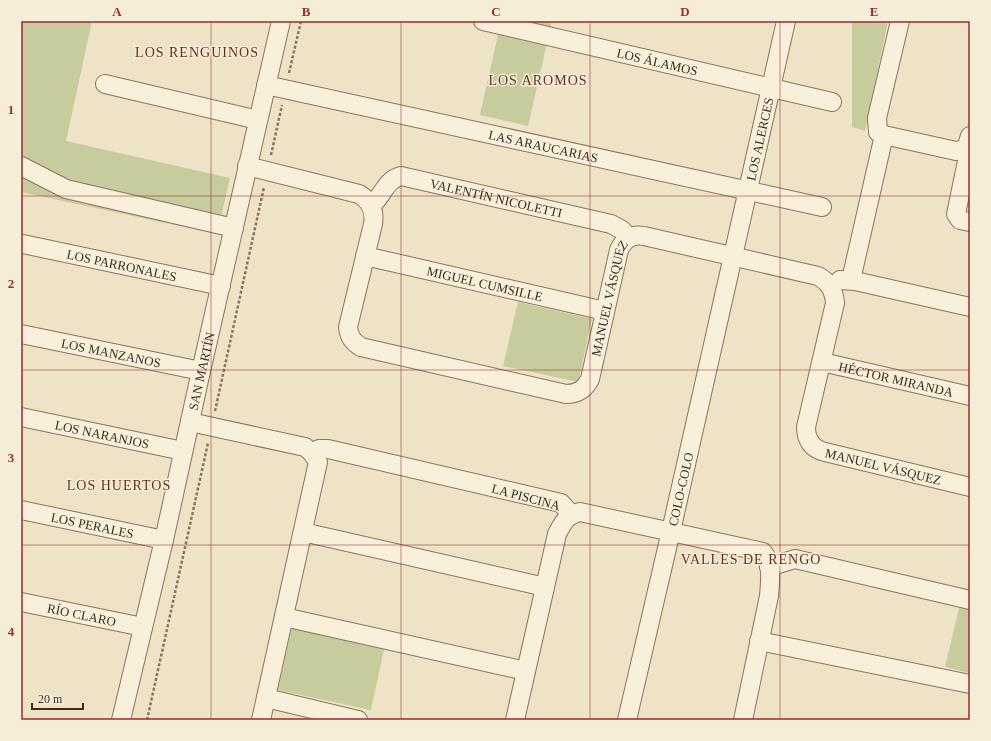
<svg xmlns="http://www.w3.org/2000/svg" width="991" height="741" font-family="'Times New Roman',serif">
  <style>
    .green { fill: #c6cc9b }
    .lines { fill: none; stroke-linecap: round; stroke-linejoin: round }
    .minor-casing { stroke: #8a755c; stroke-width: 20 }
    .path { stroke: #8a755c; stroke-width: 2.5; stroke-dasharray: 3 2; stroke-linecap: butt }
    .minor { stroke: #f9f0db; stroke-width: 18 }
    .grid { fill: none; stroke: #982d2e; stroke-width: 1; stroke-opacity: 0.55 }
    .labels { text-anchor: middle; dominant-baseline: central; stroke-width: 3; stroke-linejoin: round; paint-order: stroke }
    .street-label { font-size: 13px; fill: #3a2d20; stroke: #f5edd7 }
    .neighbourhood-label { font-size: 14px; letter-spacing: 1px; fill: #662f20; stroke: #f5edd7 }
    .neatline { fill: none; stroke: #982d2e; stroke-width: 1.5 }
    .grid-label { font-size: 13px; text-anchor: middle; font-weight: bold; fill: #982d2e }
  </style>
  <rect width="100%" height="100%" fill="#eee3c7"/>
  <path class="green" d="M21,21h71l-26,120 164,37 -13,56 -196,-42z
    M501,21h51l-24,105 -48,-11z
    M852,21h36l-23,110 -13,-4z
    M518,302l74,17 -14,63 -75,-16z
    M960,604l10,2v67l-25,-6z
    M292,625l93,20 -14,65 -93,-20z"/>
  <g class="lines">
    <defs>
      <g id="minor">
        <path id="s1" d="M483,21l349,81"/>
        <path d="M900,21l-23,97 1,14 6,3 72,16 10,-2"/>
        <path d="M105,84l153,36"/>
        <path id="s2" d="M266,85l556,122"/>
        <path d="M970,136l-4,13 1,12 -11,53 4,6 10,2"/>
        <path d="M21,166l45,23 168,39"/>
        <path id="s3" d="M247,166l112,28c12,7 16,17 14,30l-25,103c1,10 5,15 13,20l205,47c12,0 19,-5 24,-15l29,-129c5,-11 13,-16 25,-14l174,40c11,6 16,14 17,27l-29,124c0,13 6,22 19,25l145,35"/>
        <path id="s4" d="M371,206c12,-10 14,-26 30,-30l210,48 11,6 6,8"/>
        <path id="s5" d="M23,244l198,42"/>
        <path id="s6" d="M365,256l240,55"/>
        <path d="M840,280l15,1 115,26"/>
        <path d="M851,280l33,-145"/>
        <path id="s7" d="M21,334l180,37"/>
        <path id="s8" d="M822,362l148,34"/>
        <path id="s9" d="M21,417l162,34"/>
        <path d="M190,422l115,25 7,6 6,9 -57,258"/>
        <path d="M312,453l7,-4h9l233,54 10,11"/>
        <path id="s10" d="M21,510l143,30"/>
        <path d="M303,532l242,55"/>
        <path d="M769,567l26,-8 175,41"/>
        <path id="s11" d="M21,602l122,25"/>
        <path d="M284,617l242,54"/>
        <path d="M759,641l211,43"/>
        <path d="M266,698l92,22"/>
        <path id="s12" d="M121,720l43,-180 37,-169 80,-350"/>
        <path d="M515,720l42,-186c6,-12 10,-19 23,-22l183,40c10,13 7,29 6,44l-26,124"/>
        <path id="s13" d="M627,720l44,-189 115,-510"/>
      </g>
    </defs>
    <use href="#minor" class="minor-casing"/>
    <path class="path" d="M289,73l12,-52
      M271,155l11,-50
      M215,411l49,-224
      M147,720l61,-277"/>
    <use href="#minor" class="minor"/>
  </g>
  <path class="grid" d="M211,21v699M401,21v699M590,21v699M780,21v699M21,196h949M21,370h949M21,545h949"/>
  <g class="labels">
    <g class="street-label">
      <text stroke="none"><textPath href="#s1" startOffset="179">LOS ÁLAMOS</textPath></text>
      <text stroke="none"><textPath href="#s13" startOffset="596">LOS ALERCES</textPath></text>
      <text stroke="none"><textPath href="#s2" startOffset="284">LAS ARAUCARIAS</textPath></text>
      <text stroke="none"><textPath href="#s4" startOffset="141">VALENTÍN NICOLETTI</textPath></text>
      <text stroke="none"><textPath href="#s5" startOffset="101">LOS PARRONALES</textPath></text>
      <text stroke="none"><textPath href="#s6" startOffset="123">MIGUEL CUMSILLE</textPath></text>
      <text stroke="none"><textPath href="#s3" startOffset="605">MANUEL VÁSQUEZ</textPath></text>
      <text stroke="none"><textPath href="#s7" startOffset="92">LOS MANZANOS</textPath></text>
      <text stroke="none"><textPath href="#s12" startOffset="358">SAN MARTÍN</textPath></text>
      <text stroke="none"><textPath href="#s8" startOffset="76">HÉCTOR MIRANDA</textPath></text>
      <text stroke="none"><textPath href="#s9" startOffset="83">LOS NARANJOS</textPath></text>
      <text stroke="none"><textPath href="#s3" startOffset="1119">MANUEL VÁSQUEZ</textPath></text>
      <text stroke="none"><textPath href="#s13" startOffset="237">COLO-COLO</textPath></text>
      <text transform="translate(526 497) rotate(15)">LA PISCINA</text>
      <text stroke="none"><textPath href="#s10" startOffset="73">LOS PERALES</textPath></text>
      <text stroke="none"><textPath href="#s11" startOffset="62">RÍO CLARO</textPath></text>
    </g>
    <g class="neighbourhood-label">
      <text x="197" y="52">LOS RENGUINOS</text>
      <text x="538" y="80">LOS AROMOS</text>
      <text x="119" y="485">LOS HUERTOS</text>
      <text x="751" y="559">VALLES DE RENGO</text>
    </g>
  </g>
  <rect width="991" height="741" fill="none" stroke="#f5edd7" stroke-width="44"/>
  <path d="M32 703v6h51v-6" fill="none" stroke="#3a2d20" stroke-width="2"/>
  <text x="38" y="703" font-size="12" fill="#3a2d20" stroke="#f5edd7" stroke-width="3" paint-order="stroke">20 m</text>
  <rect x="22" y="22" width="947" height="697" class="neatline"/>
  <g class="grid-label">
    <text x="117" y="16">A</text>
    <text x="306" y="16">B</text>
    <text x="496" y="16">C</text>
    <text x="685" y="16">D</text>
    <text x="874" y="16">E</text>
    <text x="11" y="114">1</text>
    <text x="11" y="288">2</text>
    <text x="11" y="462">3</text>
    <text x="11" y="636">4</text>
  </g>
</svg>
